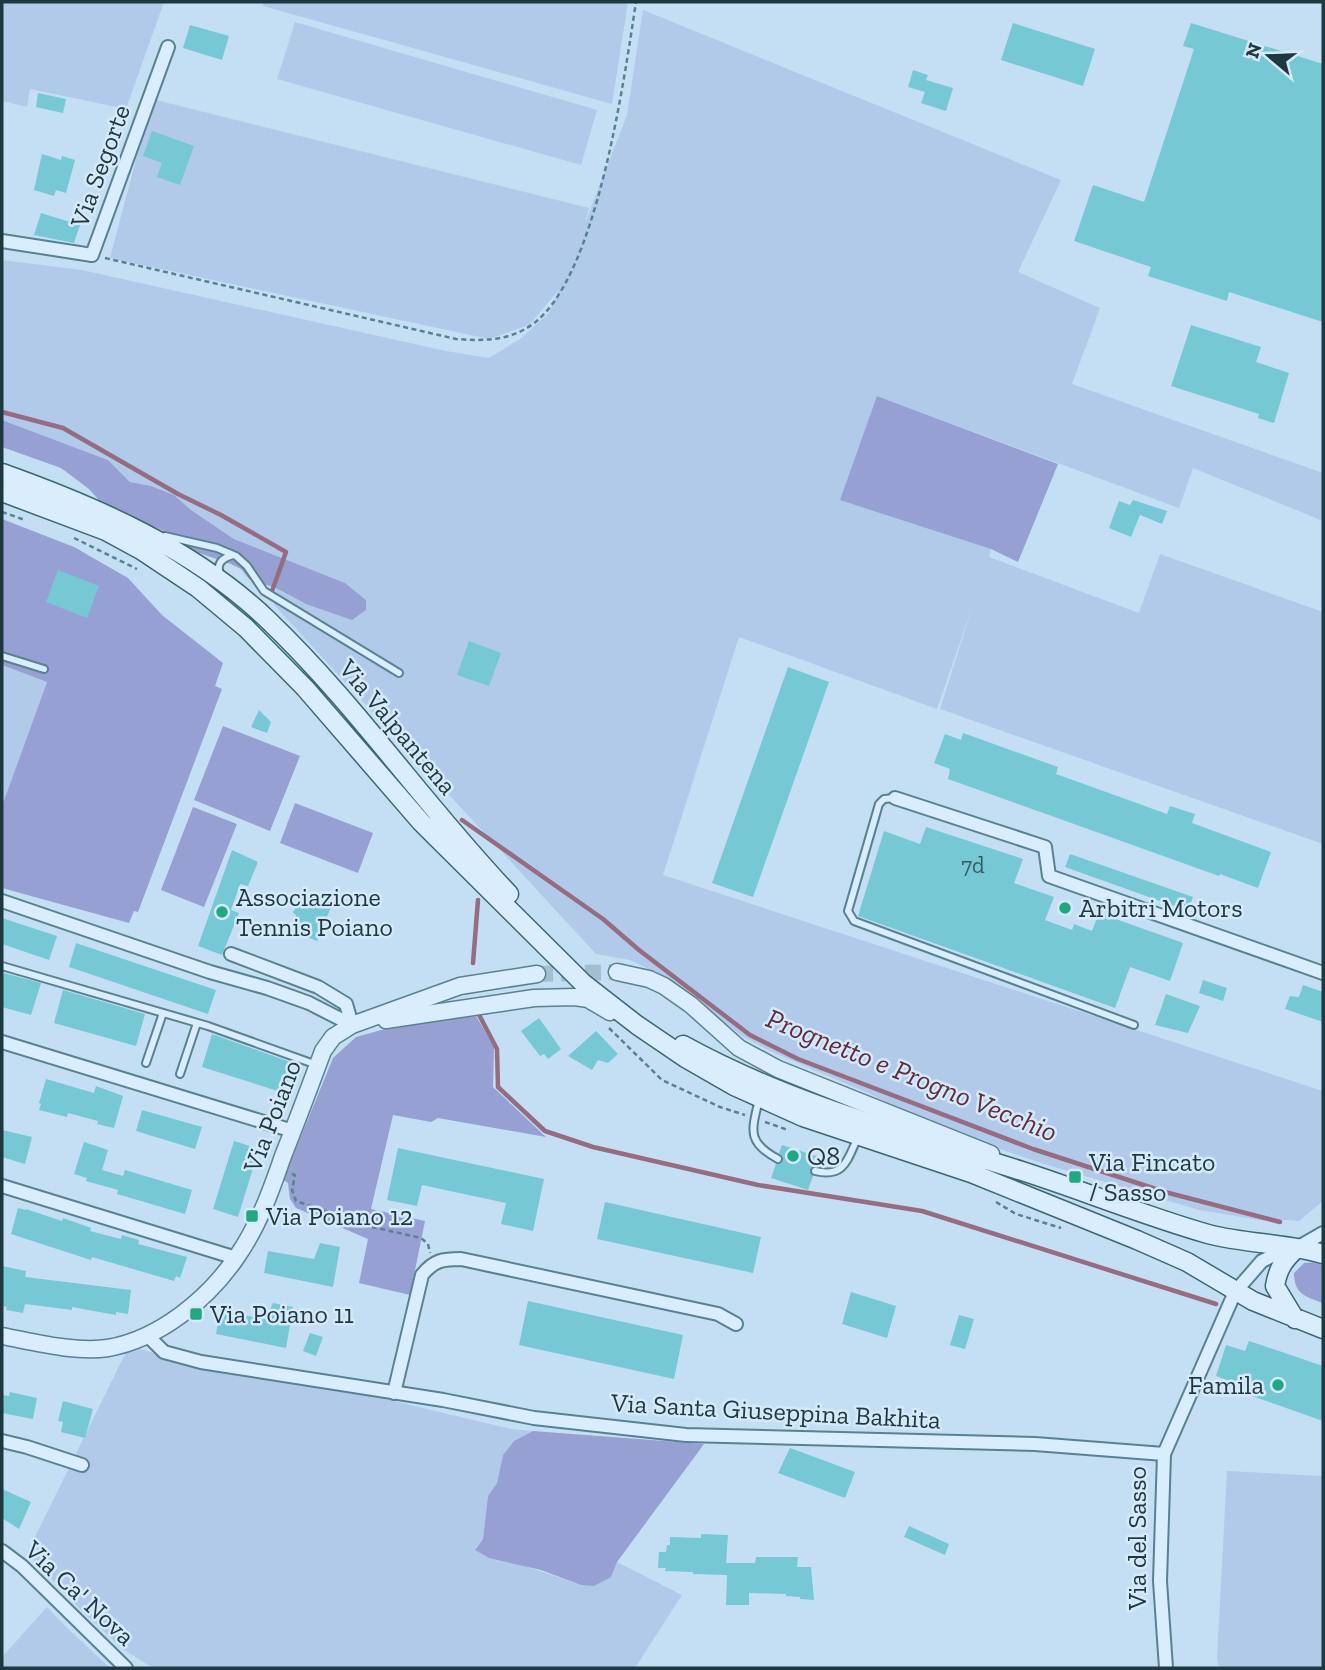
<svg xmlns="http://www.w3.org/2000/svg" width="1325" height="1670" font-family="'Zilla Slab',serif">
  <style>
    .farmland { fill: #b1caea }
    .green { fill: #96a0d3 }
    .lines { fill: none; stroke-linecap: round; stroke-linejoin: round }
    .stream { stroke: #966c82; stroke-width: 4.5 }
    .building { fill: #76c8d5 }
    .tertiary-tunnel { stroke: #a3becf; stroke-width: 16; stroke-dasharray: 16 8; stroke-linecap: butt }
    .service-casing { stroke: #588290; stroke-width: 10 }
    .minor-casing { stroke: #588290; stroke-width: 16 }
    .tertiary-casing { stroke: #588290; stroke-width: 19 }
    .secondary-casing { stroke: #3b6672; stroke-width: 21 }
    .path { stroke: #588290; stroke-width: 2.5; stroke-dasharray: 5 3.5; stroke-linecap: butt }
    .service { stroke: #d9edfc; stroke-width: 6 }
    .minor { stroke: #d9edfc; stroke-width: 12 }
    .tertiary { stroke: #d9edfc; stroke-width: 16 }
    .secondary { stroke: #d9edfc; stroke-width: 18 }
    .poi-dot { fill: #21a781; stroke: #d5e9f9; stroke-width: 2.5 }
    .labels { text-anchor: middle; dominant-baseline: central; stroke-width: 5; stroke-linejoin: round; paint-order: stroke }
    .number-label { font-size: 23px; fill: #335c64 }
    .street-label { font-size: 26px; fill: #1d383f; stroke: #d5e9f9 }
    .poi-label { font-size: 26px; fill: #1d383f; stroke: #d5e9f9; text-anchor: start }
    .water-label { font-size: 28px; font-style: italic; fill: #602b3d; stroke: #d5e9f9 }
  </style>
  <rect width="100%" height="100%" fill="#c4dff3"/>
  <path class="farmland" d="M2,2h162l-38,107 -96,-20 -3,18 -25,-6z
    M264,2h364l-16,102 -349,-98z
    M643,10l418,170 -43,92 82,36 -28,76 251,89v48l-130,-53 -14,40 -302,-112 114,153 -2,8 150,56 21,-59 163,58v232l-383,-135 33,-104 -36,104 -198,-72 -76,238 660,216v110l-24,20 -13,-1 -21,1 -66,-11 -158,-47 -106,-36 -67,-34 -98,-42 -28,-15 -75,-58 -37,-18 -34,-6 -322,-349 2,-17 30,16 60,-4 -21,-17 -111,-44 -43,-29 -17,-15 -23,-9 -21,-4 -22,-22 -106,-40v-160l80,10 364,81 43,7 31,-19 29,-26 10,-23 -30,35 -40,14 -379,-81 42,-159 437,109 -4,15 42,-108z
    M295,22l302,88 -16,55 -304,-86z
    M2,665l45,17 -45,124z
    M129,1346l67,19 189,34 126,30 22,2 -19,10 -11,14 -6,28 -9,13 -5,43 -8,10 106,36 30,-8 6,-15 65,33 -47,73h-482l-30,-19 -42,-39 -54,-57z
    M1227,1471l96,5v192h-104l-2,-11z
    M47,1607l18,19 45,42h-108v-11z"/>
  <path class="green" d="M877,396l181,68 -40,98 -27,-13 -151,-49z
    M2,420l106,40 22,22 21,4 23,9 17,15 43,29 111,44 21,17v10l-14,10 -46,-16 -30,-16 -27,-9 -8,-10 -10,-5 -52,-18 -9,-12 -13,-6 -44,-12 -24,-27 -28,-21 -59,-21z
    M2,519l72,28 54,31 34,37 61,48 -8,23 7,3 -84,223 -4,-1 -5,12 -127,-35v-82l45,-124 -45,-17z
    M223,726l77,30 -30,75 -76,-31z
    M295,803l78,30 -15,40 -78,-30z
    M193,807l44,17 -33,83 -43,-17z
    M476,1016l18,31 -1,40 53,50 -108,-19 -7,4 -38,-7 -22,94 54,12 -15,74 -51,-12 9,-44 -72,-31 -6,-9 -2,-16 -5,-3 50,-122 23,-21 36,-10z
    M1316,1262l7,3v38c-17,-6 -29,-9 -29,-30l10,-10z
    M533,1431l171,13 -87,118 -6,15 -17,9 -13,-1 -40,-15 -52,-12 -14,-8 8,-11 5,-43 9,-13 6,-28 11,-14z"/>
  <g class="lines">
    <path class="stream" d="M2,412l61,16 115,66 43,21 65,37 -14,39
      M462,820l141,99 36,31 111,85 48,24 235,90 132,43 115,30
      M473,963l5,-63
      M477,1011l20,38 1,38 47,44 48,16 165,38 164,26 294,93"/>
  </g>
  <path class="building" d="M1013,23l82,26 -12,37 -82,-26z
    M1191,23l132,41v258l-94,-30 -2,9 -79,-25 3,-9 -77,-26 19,-56 51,17 50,-153 -11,-3z
    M190,25l39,11 -7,24 -39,-12z
    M913,70l15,5 -2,5 27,8 -7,23 -25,-8 4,-11 -17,-5z
    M38,93l28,6 -3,14 -27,-6z
    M152,131l42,15 -14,39 -23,-8 5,-14 -19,-7z
    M42,154l19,6 1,-4 13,4 -9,33 -10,-3 -2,6 -20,-6z
    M41,213l39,12 -6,18 -40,-8z
    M1191,325l70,22 -5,15 33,11 -15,50 -16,-5 1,-4 -88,-28z
    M1133,500l34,11 -5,13 -22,-9 -9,22 -22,-9 10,-27 11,4z
    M58,570l41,16 -12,32 -41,-16z
    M469,641l32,12 -12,33 -32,-11z
    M788,667l41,15 -76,215 -41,-14z
    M259,710l12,12 -4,11 -16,-6z
    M963,733l95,34 -2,7 111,40 3,-8 25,8 -3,9 79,29 -13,36 -38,-14 -1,2 -271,-97 2,-10 -16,-6 11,-29 16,6z
    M926,827l97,32 -9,24 40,14 -9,23 27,10 2,-6 18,7 7,-18 84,30 -13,38 -40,-14 -15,41 -257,-92 26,-85 36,13z
    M232,850l26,12 -10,24 -8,-2 -9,26 8,3 -17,42 -24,-9z
    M1070,854l123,43 -5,14 -123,-44z
    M299,899l9,4 1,-2 9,4 1,-3 12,5 -14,34 -20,-8 4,-10 -7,-3 2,-5 -3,-2z
    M2,918l55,18 -8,24 -47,-16z
    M76,943l140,47 -8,24 -139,-47z
    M4,973l37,10 -10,32 -29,-8v-27z
    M1203,980l24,8 -4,13 -24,-8z
    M1303,985l20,7v30l-38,-13 5,-13 9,1z
    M63,990l82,24 -9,32 -82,-23z
    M1166,994l34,12 -12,27 -33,-8z
    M539,1018l22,31 -13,10 -4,-5 -4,2 -19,-25z
    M596,1031l22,23 -10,9 -10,-3 -6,10 -24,-14z
    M212,1034l81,29 -9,30 -82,-26z
    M46,1079l48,14 2,-7 27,10 -9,32 -17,-4 1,-3 -30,-8 -1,4 -28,-7 2,-6 -2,-1z
    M142,1110l60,17 -7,22 -59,-18z
    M2,1130l30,7 -7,27 -23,-7z
    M234,1141l25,8 -21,68 -25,-8z
    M84,1142l24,8 -6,20 21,6 2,-6 67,20 -7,24 -68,-20 1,-4 -32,-9 1,-3 -13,-4z
    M782,1145l37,12 -2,9 -7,4 3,6 -5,14 -37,-12 5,-14 7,-3v-4l-4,-4z
    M398,1148l146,31 -11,52 -32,-7 5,-21 -84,-18 -5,21 -30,-6z
    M605,1202l156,35 -8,36 -156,-34z
    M18,1208l8,2v-1l36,12 1,-3 28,10 -1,3 31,8 1,-4 17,5 -1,4 49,13 -7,21 -4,-2 -2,5 -82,-24 -1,3 -80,-26z
    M320,1243l20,4 -7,40 -69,-14 4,-22 46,8z
    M2,1266l24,5 -1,6 106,13 -3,24 -12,-2v3l-44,-8v3l-47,-6 -2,9 -17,-3 1,-3 -5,-1z
    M851,1292l45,14 -9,32 -45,-14z
    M528,1301l155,34 -9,44 -155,-34z
    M273,1303l20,4 -7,41 -70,-14 4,-23 46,8z
    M959,1315l15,4 -9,30 -15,-4z
    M310,1333l13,4 -7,19 -13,-5z
    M1249,1341l74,25v55l-71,-25 2,-6 -38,-14 10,-31 19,6z
    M10,1392l27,6 -4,21 -31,-6v-18l7,1z
    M63,1401l30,8 -8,29 -24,-6 2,-10 -5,-1z
    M790,1448l65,24 -10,26 -67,-25z
    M2,1489l29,13 -12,27 -17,-11z
    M909,1526l40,18 -4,11 -41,-18z
    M701,1534l27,1 -2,28h29l1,-6h42l-1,10h14l3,33 -14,-1v-2l-14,-1v-2l-37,-1v12h-23l1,-30 -34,-1v-2l-28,-1 1,-3h-8l1,-16h7l1,-7h3v-8l31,1z"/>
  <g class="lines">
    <path class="tertiary-tunnel" d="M537,974l80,-2"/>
    <defs>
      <path id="service" d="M165,536l52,12 19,8 11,10 17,25 135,82
        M221,576c-6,-12 1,-18 12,-21
        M2,656l42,13
        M895,798l-11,1 -5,5 -31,107 6,10 280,104
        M2,966l206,60 109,39
        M146,1063l17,-50
        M180,1074l17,-51
        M759,1099c-7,31 -13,43 19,60
        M815,1171c30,7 32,-11 43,-34"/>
      <path id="minor" d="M2,241l90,14 76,-208
        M895,798l150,49 4,29 274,97
        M2,901l208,71 57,16 42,15 43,22
        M231,954l87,33 28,17 6,21
        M2,1042l291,89
        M2,1186l234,72
        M147,1335l17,17 37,10 242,38 91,18 152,17 349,9 129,10
        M394,1393l28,-118c12,-15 21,-16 39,-16l257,55 18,10
        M2,1441l25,6 55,18
        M2,1551l20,15 104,102
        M1166,1668l-6,-87 4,-127 71,-162 27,-31 18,-9 17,-4 26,-15"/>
      <path id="tertiary" d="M617,972l32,7 15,7 27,19 48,43 39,21 213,85
        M386,1020l148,-22 41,-1 13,2 22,13
        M2,1336c32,6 74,17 106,12 51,-9 99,-48 128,-90 22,-31 35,-67 47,-102 14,-35 27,-70 40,-105l10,-14 19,-12 108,-39 77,-12"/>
      <path id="secondary" d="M2,473c95,34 192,76 266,147 88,84 157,186 241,274
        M2,492l104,39 35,19 57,38 48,40 59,60 116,134 162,161 54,42 50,34 47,27 69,31 168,56 166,67 50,22 66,39 70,28
        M683,1045c105,58 225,90 339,126 62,20 123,45 186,63 38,10 78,9 115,20
        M1295,1319l-20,-33c3,-18 9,-26 22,-38"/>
    </defs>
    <use href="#service" class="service-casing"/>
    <use href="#minor" class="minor-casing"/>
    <use href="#tertiary" class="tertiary-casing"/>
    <use href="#secondary" class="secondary-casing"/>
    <path class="path" d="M105,258l351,81c28,2 53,2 77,-15 64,-47 91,-244 103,-322
      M2,512l23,8
      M74,538l63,31
      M609,1028l53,52 58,27 25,8
      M765,1122l23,8
      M292,1174l3,1 -3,15 4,11 72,25 53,12 7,6 2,9
      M996,1202l20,12 45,14"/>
    <use href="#service" class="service"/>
    <use href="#minor" class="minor"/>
    <use href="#tertiary" class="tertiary"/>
    <use href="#secondary" class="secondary"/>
  </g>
  <g class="poi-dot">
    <circle cx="1065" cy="908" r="7"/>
    <circle cx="222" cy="912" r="7"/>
    <circle cx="793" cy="1156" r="7"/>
    <rect x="1068" y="1170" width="14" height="14" rx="3.5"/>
    <rect x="245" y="1209" width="14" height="14" rx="3.5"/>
    <rect x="189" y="1307" width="14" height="14" rx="3.5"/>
    <circle cx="1278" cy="1385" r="7"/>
  </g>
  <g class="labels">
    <g class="number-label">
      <text x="973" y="865">7d</text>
    </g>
    <g class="street-label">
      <text transform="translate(100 166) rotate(-70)">Via Segorte</text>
      <text transform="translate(398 727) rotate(50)">Via Valpantena</text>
      <text transform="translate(272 1116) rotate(-69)">Via Poiano</text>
      <text transform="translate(776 1411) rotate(3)">Via Santa Giuseppina Bakhita</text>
      <text transform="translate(1137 1538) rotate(-90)">Via del Sasso</text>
      <text transform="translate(80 1593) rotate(43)">Via Ca' Nova</text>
    </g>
    <g class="poi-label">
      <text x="236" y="897">Associazione<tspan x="236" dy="30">Tennis Poiano</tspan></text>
      <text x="1079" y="908">Arbitri Motors</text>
      <text x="807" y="1156">Q8</text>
      <text x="1089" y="1162">Via Fincato<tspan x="1089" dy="30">/ Sasso</tspan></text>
      <text x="266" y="1216">Via Poiano 12</text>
      <text x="210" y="1314">Via Poiano 11</text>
      <text x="1264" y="1385" text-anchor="end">Famila</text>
    </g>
    <g class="water-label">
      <text transform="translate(912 1075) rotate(22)">Prognetto e Progno Vecchio</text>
    </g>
  </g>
  <rect width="1325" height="1670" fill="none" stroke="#1d383f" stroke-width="7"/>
  <g transform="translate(1269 56) rotate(289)" stroke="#d5e9f9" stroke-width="5" paint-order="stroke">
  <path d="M0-5L12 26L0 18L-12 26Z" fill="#1d383f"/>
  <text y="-10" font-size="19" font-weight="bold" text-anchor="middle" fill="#1d383f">N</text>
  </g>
</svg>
